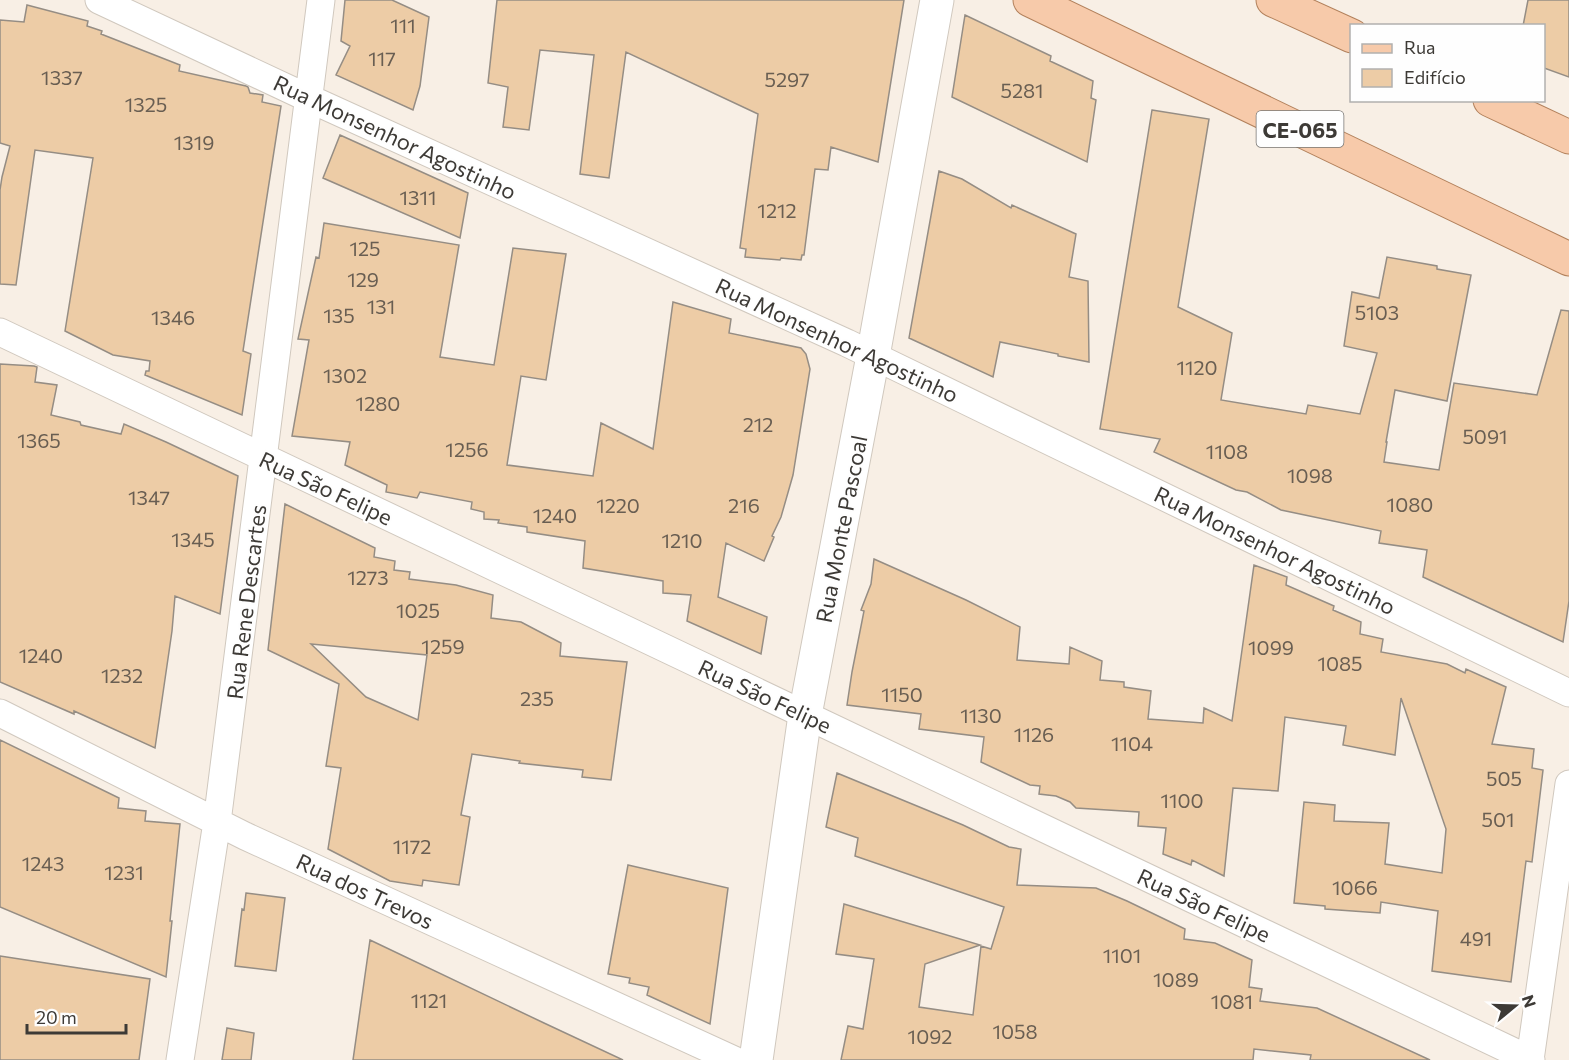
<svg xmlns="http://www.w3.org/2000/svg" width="1569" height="1060" font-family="Commissioner,sans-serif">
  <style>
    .building { fill: #edcca6; stroke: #958d84; stroke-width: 1.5; fill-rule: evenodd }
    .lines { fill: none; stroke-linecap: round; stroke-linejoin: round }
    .minor-casing { stroke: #d0c8be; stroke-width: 29 }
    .tertiary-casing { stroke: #d0c8be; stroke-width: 35 }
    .primary-casing { stroke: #b2815c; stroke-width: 35 }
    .minor { stroke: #fff; stroke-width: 27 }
    .tertiary { stroke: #fff; stroke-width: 33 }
    .primary { stroke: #f7caaa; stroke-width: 33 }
    .labels { text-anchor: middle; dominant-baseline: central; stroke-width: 4.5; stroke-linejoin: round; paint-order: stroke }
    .number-label { font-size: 20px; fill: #695e52 }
    .shield { fill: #fefefe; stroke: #777572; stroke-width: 1.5 }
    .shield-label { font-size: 21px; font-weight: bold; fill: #3d3a36 }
    .street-label { font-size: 22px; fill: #3d3a36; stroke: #fefefe }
  </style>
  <rect width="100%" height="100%" fill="#f8efe5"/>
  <path class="building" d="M345,0h47l37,17 -9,69 -7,24 -77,-35 14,-29 -9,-5z
    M497,0h407l-26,162 -47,-15 -3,23 -13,-1 -11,86h-2l-1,5 -20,-2 -1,2 -35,-3 1,-8 -6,-1 18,-134 -132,-62 -17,126 -29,-4 14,-119 -54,-5 -11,80 -26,-3 5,-40 -20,-4z
    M1528,0h41v77l-25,-9v-42h-21z
    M27,5l61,16 -1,5 15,5 -1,3 79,31 -1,6 67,15 2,1 2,6 13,2 -1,7 19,4 -38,245 8,3 -9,61 -97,-40 1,-4h3l1,-10 -37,-6 -48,-24 28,-173 -58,-8 -19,135 -16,-1v-94l2,-13 8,-31 -10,-3v-123l24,2z
    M965,15l86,41 -1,5 43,20 -2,17 5,2 -9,62 -135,-65z
    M1152,110l57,9 -31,188 54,26 -11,67 85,14 2,-9 52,9 17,-61 -33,-7 8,-54 27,6 8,-41 50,9v3l34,6 -24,126 -52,-11 -9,52h1l-3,20 55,8 15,-87 83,12 24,-85 8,1v290l-6,41 -140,-65 4,-27 -48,-7 2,-12 -100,-21 -34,-18 -11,-2 -82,-38 6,-13 -60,-10z
    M340,135l128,58 -8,45 -137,-60z
    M939,171l23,8 49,29 1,-3 64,29 -7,43 19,4 1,81 -31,-6v-2l-58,-12 -7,35 -84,-39z
    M324,223l135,22 -19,112 54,8 19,-117 53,6 -20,126 -25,-4 -14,89 86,11 8,-53 52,26 20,-147 58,17 -2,14 72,15 5,6 4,15 -17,106 -12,42 -9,19 2,1 -10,24 -38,-18 -8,54 49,20 -6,37 -74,-33 4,-26 -28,-2v-12l-80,-13 2,-27 -58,-9v-5l-29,-4 1,-3 -15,-1v-7l-13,-3 1,-7 -52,-10 -3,6 -31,-6 1,-7 -42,-20 5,-23 -58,-6 17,-96 -11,-1 18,-82 3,1z
    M0,364l34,2 3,1 -2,15 22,3 -6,30 29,7 1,3 40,9 3,-10 42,18 72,34 -18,138 -45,-18 -3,35 -17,117 -81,-37v3l-74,-32z
    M285,504l90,44 -1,9 21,4 -1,9 16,2 -1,7 47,6 37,10 -2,23 30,4 40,21 -1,13 67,6 -16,118 -29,-3 1,-7 -64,-7 1,-2 -48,-7 -11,61 9,2 -11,68 -36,-5 -1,6 -32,-5 -62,-32 13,-81 -15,-2 13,-82 -71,-34zM311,644l116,11 -9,65 -52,-23z
    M874,559l92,41 54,27 -3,33 52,4 1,-17 32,14 -2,19 24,2v5l27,4 -3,28 55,4 1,-15 28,13 22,-156 33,12 -1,8 48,21 -1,4 28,12 -1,12 23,5 -2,13 66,12 18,9 1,-4 40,18 -14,57 42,5 -2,19 11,2 -11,92 -6,-1 -15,121 -79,-11 6,-60 -57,-9 -1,11 -55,-4v-3l-31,-3 10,-101 31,3 -1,16 55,2 -4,41 57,9 4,-44 -45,-131 -6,57 -52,-10 3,-19 -61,-9 -7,74 -45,-3 -9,88 -32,-16 -1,5 -28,-11 3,-26 -28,-2 1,-14 -63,-4 -6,-6 -14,-6 -17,-2 1,-8 -10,-1 -49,-23 3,-25 -65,-8 2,-15 -74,-9 5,-33 12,-61 -3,-1 10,-26z
    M0,740l119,58 -1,10 28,3 -1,10 35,3 -10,97h2l-6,56 -166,-70z
    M837,773l126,52 46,22 12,2 -4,36 79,3 31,13 58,28 -1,10 31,4 37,17 -3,27 13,2 -2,12 57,7 113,52h-120l1,-5 -57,-6 -1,11h-412l7,-34 15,3 11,-70 -38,-5 8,-50 136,41 -55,19 -6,43 54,8 8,-69 10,3 13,-42 -149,-51 3,-18 -32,-11z
    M628,865l100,23 -18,136 -63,-29 2,-8 -20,-4 1,-5 -22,-4z
    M246,893l39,5 -9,73 -41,-5 7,-57 2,1z
    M370,940l174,83 79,37h-270z
    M0,956l150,23 -11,81h-139z
    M227,1028l27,5 -3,27h-29z"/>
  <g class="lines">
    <defs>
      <path id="minor" d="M99,0l209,98 539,245 722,350
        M0,332l1531,728
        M0,713l245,123 489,224
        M180,1060l37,-238 104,-822
        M1530,1060l39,-276"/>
      <path id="tertiary" d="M756,1060l49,-345 68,-359 64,-356"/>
      <path id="primary" d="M1030,0l539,259
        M1273,0l79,36
        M1490,100l79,37"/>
    </defs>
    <use href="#minor" class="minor-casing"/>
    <use href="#tertiary" class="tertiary-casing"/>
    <use href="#primary" class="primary-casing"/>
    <use href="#minor" class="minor"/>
    <use href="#tertiary" class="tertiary"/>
    <use href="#primary" class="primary"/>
  </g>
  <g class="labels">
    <g class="number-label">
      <text x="403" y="25">111</text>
      <text x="382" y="58">117</text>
      <text x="62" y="77">1337</text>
      <text x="787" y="79">5297</text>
      <text x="1022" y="90">5281</text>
      <text x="146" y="104">1325</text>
      <text x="194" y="142">1319</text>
      <text x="418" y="197">1311</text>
      <text x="777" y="210">1212</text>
      <text x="365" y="248">125</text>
      <text x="363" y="279">129</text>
      <text x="381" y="306">131</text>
      <text x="1377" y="312">5103</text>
      <text x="339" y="315">135</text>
      <text x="173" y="317">1346</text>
      <text x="1197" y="367">1120</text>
      <text x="345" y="375">1302</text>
      <text x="378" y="403">1280</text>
      <text x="758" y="424">212</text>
      <text x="1485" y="436">5091</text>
      <text x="39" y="440">1365</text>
      <text x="467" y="449">1256</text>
      <text x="1227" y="451">1108</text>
      <text x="1310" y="475">1098</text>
      <text x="149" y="497">1347</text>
      <text x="1410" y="504">1080</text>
      <text x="618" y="505">1220</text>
      <text x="744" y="505">216</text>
      <text x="555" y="515">1240</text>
      <text x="193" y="539">1345</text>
      <text x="682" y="540">1210</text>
      <text x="368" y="577">1273</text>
      <text x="418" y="610">1025</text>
      <text x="443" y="646">1259</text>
      <text x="1271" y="647">1099</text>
      <text x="41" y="655">1240</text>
      <text x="1340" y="663">1085</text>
      <text x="122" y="675">1232</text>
      <text x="902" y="694">1150</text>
      <text x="537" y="698">235</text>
      <text x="981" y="715">1130</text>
      <text x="1034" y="734">1126</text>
      <text x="1132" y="743">1104</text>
      <text x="1504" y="778">505</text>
      <text x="1182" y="800">1100</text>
      <text x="1498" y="819">501</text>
      <text x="412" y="846">1172</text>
      <text x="43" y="863">1243</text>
      <text x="124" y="872">1231</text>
      <text x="1355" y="887">1066</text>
      <text x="1476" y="938">491</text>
      <text x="1122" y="955">1101</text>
      <text x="1176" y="979">1089</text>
      <text x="429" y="1000">1121</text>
      <text x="1232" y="1001">1081</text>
      <text x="1015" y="1031">1058</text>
      <text x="930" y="1036">1092</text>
    </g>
    <rect class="shield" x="1256.5" y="111" width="87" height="36" rx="4.5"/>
    <g class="shield-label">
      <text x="1300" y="129">CE-065</text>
    </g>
    <g class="street-label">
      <text transform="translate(395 137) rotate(25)">Rua Monsenhor Agostinho</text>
      <text transform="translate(837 340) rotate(25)">Rua Monsenhor Agostinho</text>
      <text transform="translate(326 488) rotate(25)">Rua São Felipe</text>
      <text transform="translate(841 529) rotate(-79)">Rua Monte Pascoal</text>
      <text transform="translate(1275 550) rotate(26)">Rua Monsenhor Agostinho</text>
      <text transform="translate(246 602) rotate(-83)">Rua Rene Descartes</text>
      <text transform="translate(765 696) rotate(25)">Rua São Felipe</text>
      <text transform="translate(365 891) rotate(25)">Rua dos Trevos</text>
      <text transform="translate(1204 905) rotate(25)">Rua São Felipe</text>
    </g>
  </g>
  <rect x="1350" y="24" width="195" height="78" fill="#fefefe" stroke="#b1b0ae" stroke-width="1.5"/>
  <rect x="1362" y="44" width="30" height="9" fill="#f7caaa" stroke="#b1b0ae" stroke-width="1.5"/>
  <text x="1404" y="54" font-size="18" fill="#3d3a36">Rua</text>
  <rect x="1362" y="69" width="30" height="18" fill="#edcca6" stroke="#b1b0ae" stroke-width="1.5"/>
  <text x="1404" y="84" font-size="18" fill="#3d3a36">Edifício</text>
  <g transform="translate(1515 1006) rotate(71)" stroke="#fefefe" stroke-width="4.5" paint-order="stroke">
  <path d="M0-4.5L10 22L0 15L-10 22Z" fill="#3d3a36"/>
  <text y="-9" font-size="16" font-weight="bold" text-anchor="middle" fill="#3d3a36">N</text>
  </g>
  <path d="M27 1024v9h99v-9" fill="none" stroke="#3d3a36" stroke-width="3"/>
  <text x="36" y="1024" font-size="18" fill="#3d3a36" stroke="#fefefe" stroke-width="4.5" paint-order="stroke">20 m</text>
</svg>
